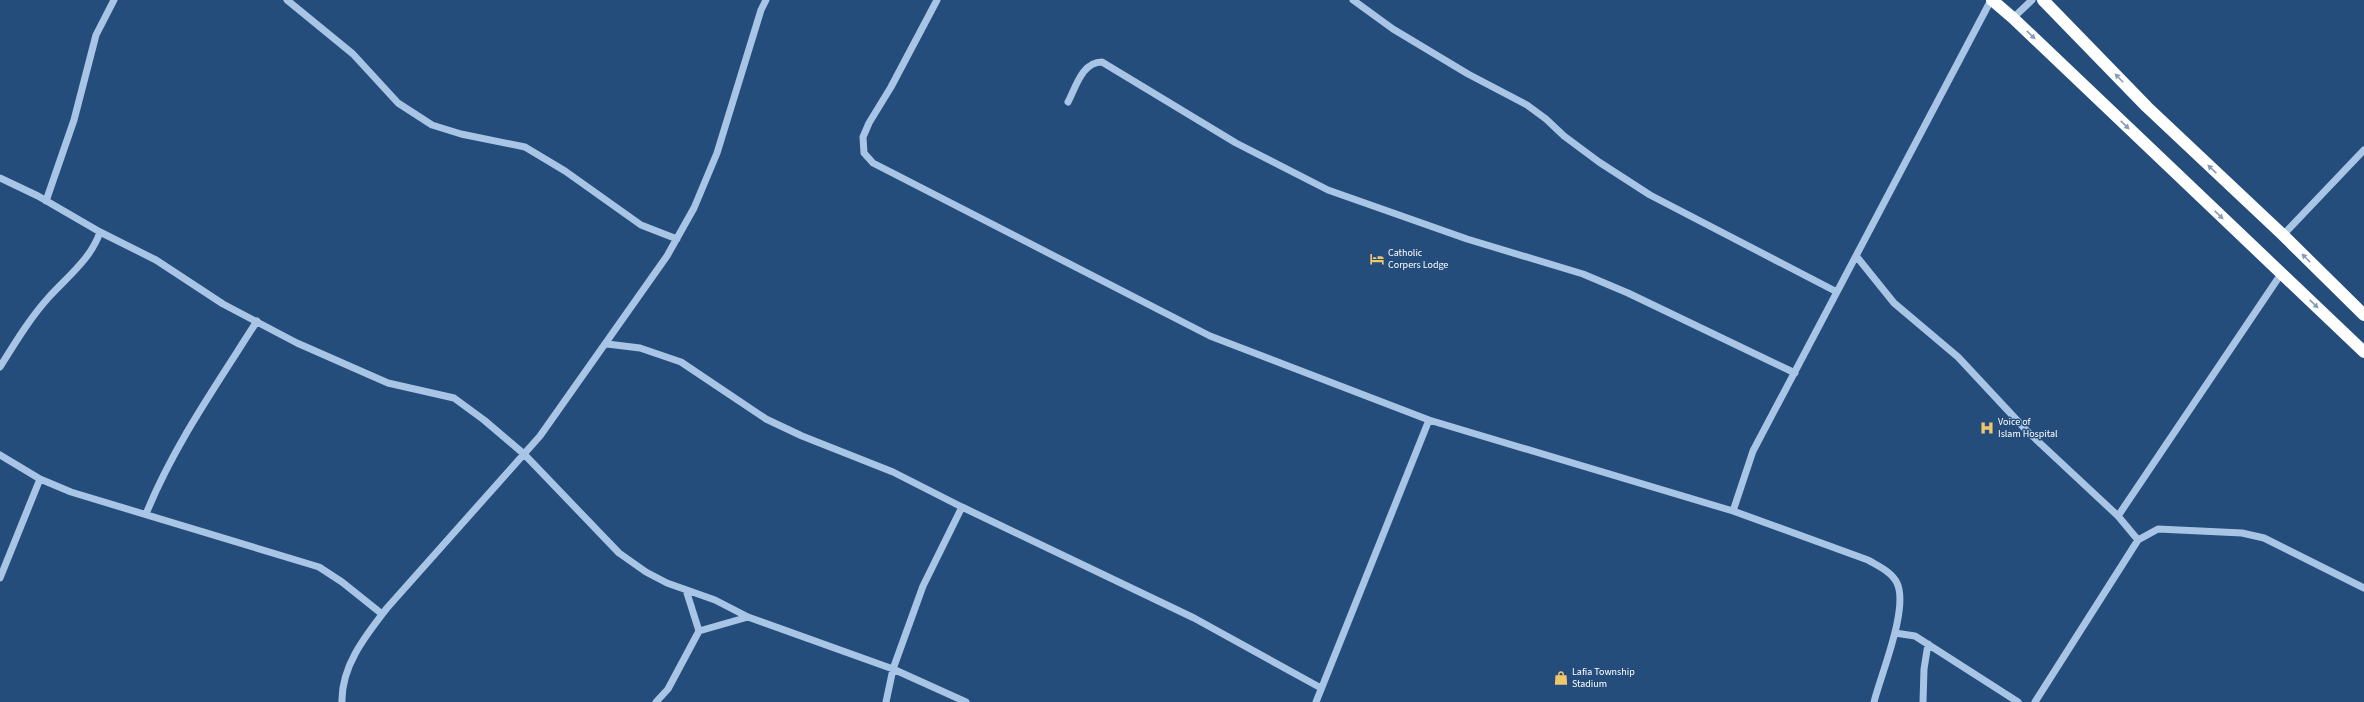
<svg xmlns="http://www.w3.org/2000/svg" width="2364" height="702" font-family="'Source Sans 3',sans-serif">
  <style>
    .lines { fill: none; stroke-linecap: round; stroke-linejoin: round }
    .minor { stroke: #a8c5e5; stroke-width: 7 }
    .highway { stroke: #fff; stroke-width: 12 }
    .oneway { fill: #879db7 }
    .labels { text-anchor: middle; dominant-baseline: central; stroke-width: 3; stroke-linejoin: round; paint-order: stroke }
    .poi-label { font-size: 10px; fill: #fff; stroke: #244d7c; text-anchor: start }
  </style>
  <rect width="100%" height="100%" fill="#244d7c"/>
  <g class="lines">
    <path class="minor" d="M287,0l66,54 45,49 34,22 29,9 64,13 40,24 76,54 36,14
      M937,0l-46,87 -22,36 -6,14 1,16 9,10 337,173 219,84 304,91
      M1353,0l40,29 75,45 59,31 19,14 18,17 35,26 51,33 187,97
      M2013,18l19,-18
      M1068,102c8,-15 14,-40 34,-40l134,81 92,47 139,49 116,35 45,19 167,80
      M0,178l38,18 62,36 56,28 67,44 74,39 91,40 66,15 30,22 40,34 95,99 27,19 21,11 48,17 33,17 145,52 30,-83 39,-79 -69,-35 -91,-36 -36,-17 -85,-57 -41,-14 -33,-4
      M46,201l28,-81 22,-85 18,-35
      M2283,235l81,-85
      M1857,257l37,46 64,54 69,74 91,85 20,24
      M0,367c15,-24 30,-49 49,-70 18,-20 42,-38 51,-65
      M0,455l40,24 31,13 248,75 23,15 40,32
      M962,507l232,111 127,70
      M146,514c28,-69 71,-130 111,-193
      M2118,516l163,-242
      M0,578l40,-99
      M686,590l13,41 49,-14
      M1895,633l20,3 103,66
      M342,702c-1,-36 24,-67 45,-94l153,-172 127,-180 27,-48 23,-55 44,-143 5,-10
      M656,702l12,-13 31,-58
      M886,702l7,-33 73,33
      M1316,702l113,-282
      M1874,702c7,-28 35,-94 23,-119 -5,-11 -19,-17 -29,-23l-135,-49 20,-60 238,-451
      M1923,702l1,-33 4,-25
      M2035,702l103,-162 20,-11 84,4 22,5 100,50"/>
    <path class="highway" d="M1992,0l21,18 351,334
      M2043,0l104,107 136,128 81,80"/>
  </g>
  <defs><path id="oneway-solid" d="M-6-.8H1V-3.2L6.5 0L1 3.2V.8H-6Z"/></defs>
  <g class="oneway">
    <use href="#oneway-solid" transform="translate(2031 35) rotate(44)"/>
    <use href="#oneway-solid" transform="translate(2119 78) rotate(-134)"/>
    <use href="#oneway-solid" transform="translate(2125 125) rotate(44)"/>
    <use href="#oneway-solid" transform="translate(2212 169) rotate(-137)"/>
    <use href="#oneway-solid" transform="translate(2219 215) rotate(44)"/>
    <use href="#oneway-solid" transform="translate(2306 258) rotate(-135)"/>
    <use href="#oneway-solid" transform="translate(2314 304) rotate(44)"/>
  </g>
  <defs>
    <symbol id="hotel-bare" viewBox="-9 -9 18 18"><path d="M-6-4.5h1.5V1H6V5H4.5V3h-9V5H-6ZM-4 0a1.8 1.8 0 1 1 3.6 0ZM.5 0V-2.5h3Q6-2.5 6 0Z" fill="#efc66c" stroke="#244d7c" stroke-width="2.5" paint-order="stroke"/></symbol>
    <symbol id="hospital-bare" viewBox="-9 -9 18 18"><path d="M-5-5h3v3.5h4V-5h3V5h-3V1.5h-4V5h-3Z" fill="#efc66c" stroke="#244d7c" stroke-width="2.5" paint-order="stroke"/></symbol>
    <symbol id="shop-bare" viewBox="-9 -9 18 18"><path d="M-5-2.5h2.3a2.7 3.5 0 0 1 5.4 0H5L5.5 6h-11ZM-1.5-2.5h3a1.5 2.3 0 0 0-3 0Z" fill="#efc66c" stroke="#244d7c" stroke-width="2.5" paint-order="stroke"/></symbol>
  </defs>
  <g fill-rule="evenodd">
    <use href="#hotel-bare" x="1367" y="249" width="20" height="20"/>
    <use href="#hospital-bare" x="1977" y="418" width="20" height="20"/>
    <use href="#shop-bare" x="1551" y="668" width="20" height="20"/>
  </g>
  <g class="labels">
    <g class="poi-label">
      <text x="1388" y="253">Catholic<tspan x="1388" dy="12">Corpers Lodge</tspan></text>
      <text x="1998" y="422">Voice of<tspan x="1998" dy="12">Islam Hospital</tspan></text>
      <text x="1572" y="672">Lafia Township<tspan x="1572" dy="12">Stadium</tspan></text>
    </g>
  </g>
</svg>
